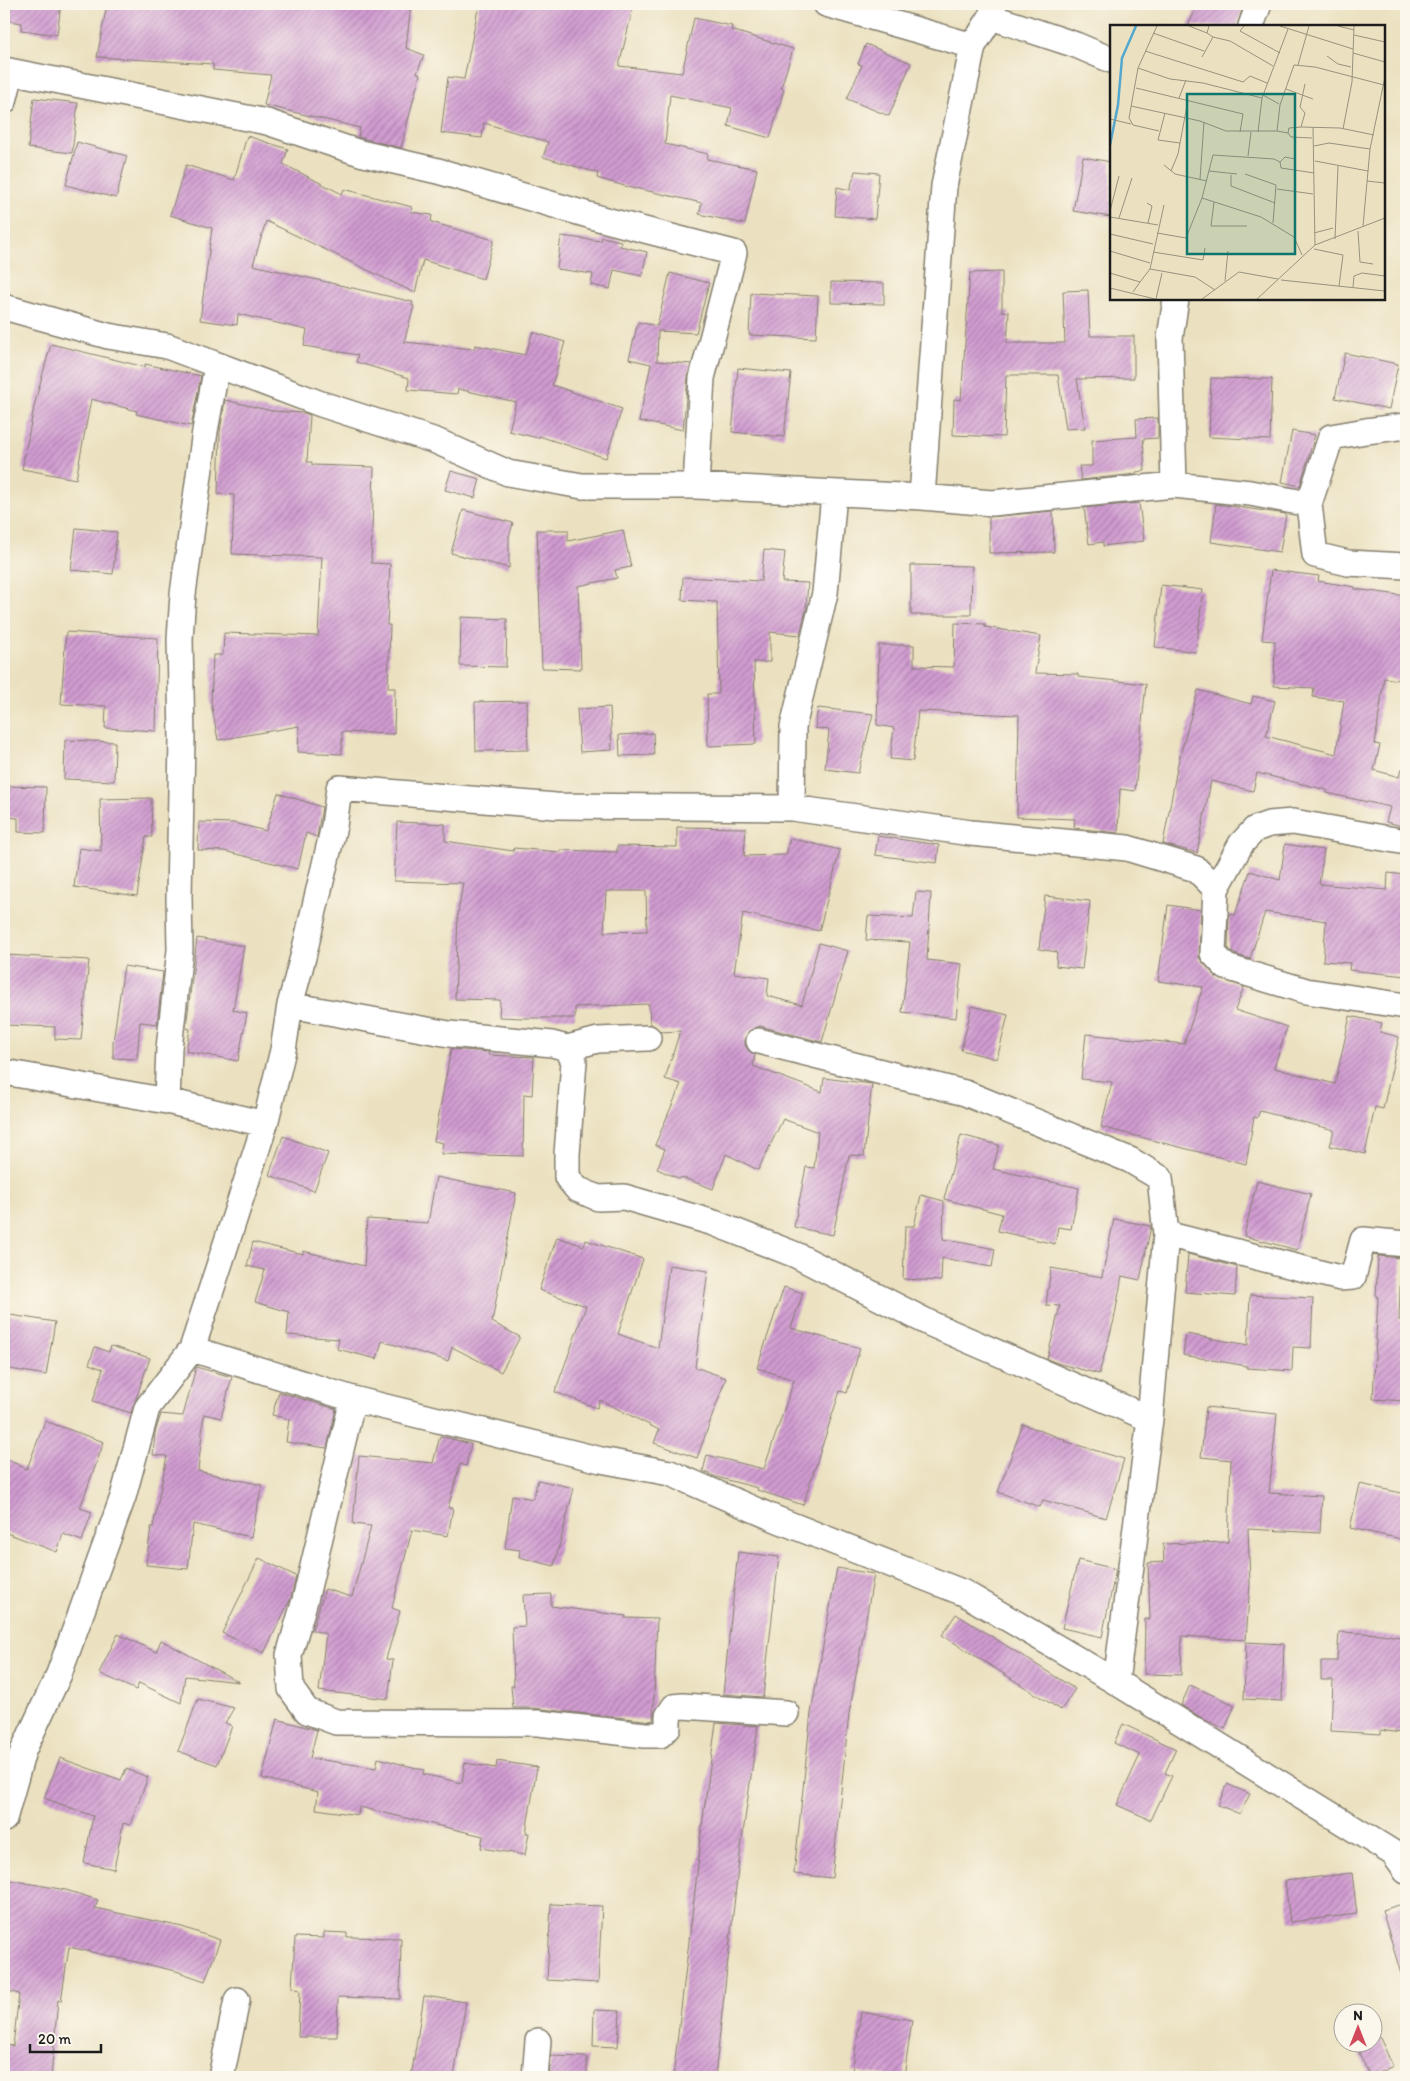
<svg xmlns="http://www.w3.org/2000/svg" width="1410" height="2081" font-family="Itim,sans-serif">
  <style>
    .building { fill: url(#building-hatch); fill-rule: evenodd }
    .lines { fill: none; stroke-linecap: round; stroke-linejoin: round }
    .street-casing { stroke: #847e6e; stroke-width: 28 }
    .street { stroke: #fff; stroke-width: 25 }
    .inset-river { fill: none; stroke: #54a7cf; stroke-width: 2.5 }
    .inset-road { fill: none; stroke: #98927e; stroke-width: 1 }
    .view { fill: #0f766e; fill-opacity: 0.15; stroke: #0f766e; stroke-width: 2.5 }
    .inset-edge { fill: none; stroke: #1c1c1c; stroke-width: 2.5 }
  </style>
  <defs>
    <pattern id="building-hatch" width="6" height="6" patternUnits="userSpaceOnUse" patternTransform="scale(1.25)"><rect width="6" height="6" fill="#d19cd1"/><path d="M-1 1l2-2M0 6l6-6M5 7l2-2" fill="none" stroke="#a97ea9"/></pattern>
  </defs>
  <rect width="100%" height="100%" fill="#fbf7ec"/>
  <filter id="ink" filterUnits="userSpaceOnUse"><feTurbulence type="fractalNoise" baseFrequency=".02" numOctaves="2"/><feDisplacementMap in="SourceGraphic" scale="10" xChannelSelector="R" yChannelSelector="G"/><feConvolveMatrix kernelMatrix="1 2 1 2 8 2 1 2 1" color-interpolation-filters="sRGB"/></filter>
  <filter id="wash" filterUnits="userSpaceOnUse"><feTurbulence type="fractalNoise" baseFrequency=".0096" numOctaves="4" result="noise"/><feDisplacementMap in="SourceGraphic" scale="20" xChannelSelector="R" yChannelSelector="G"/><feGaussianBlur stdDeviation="1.12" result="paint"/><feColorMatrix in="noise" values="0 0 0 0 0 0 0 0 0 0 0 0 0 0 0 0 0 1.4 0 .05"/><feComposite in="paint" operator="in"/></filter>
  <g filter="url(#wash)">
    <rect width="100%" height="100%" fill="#ebe1c0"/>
    <g id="blocks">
      <path class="building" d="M11,4h50l-4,31 -36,-5 1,-7 -13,-2z
        M107,4h304l-5,44 18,7 -7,18 3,1 -19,74 -43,-11 2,-9 -96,-23 7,-30 -58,-5v-6l-116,-7z
        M479,4h155l-15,62 63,7 12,-55 38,8 -1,4 62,19 -12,39 3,1 -14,49 -42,-12 4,-18 -62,-13 -5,49 43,10 -1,5 50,10 -12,55 -46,-10 3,-11 -67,-15v1l-38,-11 1,-5 -55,-16 5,-15 -64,-19 -2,15 -41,-5 7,-56 16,2z
        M1198,4h46l-7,22h-49z
        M866,44l45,19 -22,53 -42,-17 15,-34 -4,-1z
        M34,98l44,5 -6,50 -44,-5z
        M247,136l41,13 -5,15 59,30 2,-5 68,18 -1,5 21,3 -1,7 63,18 -11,39 -60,-19 -8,33 -149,-72 -13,44 160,37 -1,4h2l-10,36 70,7 1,-4 50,10 8,-23 32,10 -13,43 70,24 -16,49 -67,-22 -1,2 -29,-7 7,-29 -58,-13 -1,5 -49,-4 1,-12 -53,-16 2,-7 -54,-9 3,-16 -69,-16 -1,11 -37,-5 12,-92 -42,-13 16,-50 48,15z
        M77,142l50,14 -11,42 -50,-13z
        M1083,157l28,5v55l-38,-6z
        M855,171l24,2 -4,46 -40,-3 2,-29 13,3z
        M561,236l40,5 1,-4 19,4 -1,5 27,6 -5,24 -28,-6 -4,19 -19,-4 2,-11 -36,-5z
        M1002,272v39l7,1 -2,31h58l-2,-52 25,-1 2,46h44v42l-57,1 8,49 -19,1 -8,-54h-52l-2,62 -51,-2 1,-36 7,1 9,-127z
        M670,273l39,10 -13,50 -38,-2 -1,30 34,3 -3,13 -5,53 -44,-9 12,-57 -22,-5 9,-37 19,4z
        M831,282l53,1v21l-53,-1z
        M751,293l67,3 -2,42 -67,-3z
        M51,344l94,23v-3l56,12 -10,50 -55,-12 1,-3 -46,-12 -15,80 -54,-10 13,-67z
        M1345,353l53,11 -9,45 -54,-11z
        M738,368l53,5 -7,64 -52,-5z
        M1211,378l61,1 -2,61 -61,-3z
        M225,400l47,11 32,2 6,2 -3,47h5v3l62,2 -3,96 19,1 -3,61h3l-2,63h7l-1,46 -52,-2v22l-44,-2 1,-26 -81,14 -7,-38 2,-47h10l1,-22 94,3 4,-79 -90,-3 2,-59 -16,-1 2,-62z
        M1158,418v20l-15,1 2,32 -9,1v2l-55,6 -2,-14h13v-26l45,-3 -1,-18z
        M1292,431l23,4 -15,51 -18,-4z
        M451,471l29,8 -5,19 -30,-8z
        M1139,503l5,38 -41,5v-4l-14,2 -5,-36z
        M1216,504l70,10 -6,38 -69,-10z
        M463,510l50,13 -4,14v31l-58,-15z
        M1053,511l1,41 -65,1v-36z
        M76,528l41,4 -4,42 -42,-4z
        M537,530h31v11l55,-11 8,37 -16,3 2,8 -39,8 3,83 -39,-1z
        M764,550l21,2 -3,30 26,1 -2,26 -6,26 -30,-3v30h-16l2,82 -48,2 -1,-52h12l-2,-92 -35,-2 1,-23 78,4z
        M911,565l61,1 -1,49h-60z
        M1271,570l48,6 -1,5 37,6v2l51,7v85l-22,-3 -9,66 5,1 -6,25 25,7 2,-8 5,1v57l-20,-5 4,-15 -63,-14v-3l-70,-17 -4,18 -42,-10 -14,72 -34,-9 15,-81 20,-73 53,14 2,-8 22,5 -9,35 70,18 8,-53 -31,-4 1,-9 -40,-2 1,-45 -13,-1z
        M1161,585l42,5 -7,62 -41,-5z
        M461,617l46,2 -1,48 -46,-1z
        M955,623l30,1v3l56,9 -6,37 43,1v3l68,7 -11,107 -15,-2 -2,44 -44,-5 1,-9 -58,-2 2,-102 -101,-4 -5,50 -23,-2 4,-31 -17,-3 2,-80h35v21l40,1z
        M66,632l92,6 -2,93 -51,-3 1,-22 -45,-2z
        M527,701l1,49 -52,1 -1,-49z
        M610,707l2,43 -32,2 -3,-43z
        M818,708l55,6 -15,59 -33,-4 4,-39 -14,-2z
        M653,733l1,22 -34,1 -1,-21z
        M65,740l50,2 -1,39 -50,-2z
        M4,786l42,1 -1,46 -27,-1v-14l-14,-1z
        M278,793l44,14 -5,30 -11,-4 -8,36 -74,-18 -26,-1 1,-28 35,1 32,8z
        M151,798l1,39h-6l-9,59 -63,-9 5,-39 22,3 -1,-52z
        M397,822l48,2v17l68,10 1,-3 46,4v-2l57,2v-6l60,1v-20l69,1 -2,28 42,-1 4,-17 50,12 -21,81 -76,-18 -9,60 35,5 -2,18 35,9 17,-62 29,8 -26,91 -62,-16 -11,5 -4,7v7l4,6 6,4 -2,11 69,26 2,-14 48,6 -8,72 -15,-1 -16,80 -39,-8 12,-60 8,1 4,-36 -35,-13 -25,51 -32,-16 -13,35 -32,-12 -1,2 -23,-10 8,-20 -10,-4 26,-61 -16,-5 15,-48 -19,1 -6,-6 -5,-2 -1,-20 -74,3v11h-52l-24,-1 1,-17 -45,-1 3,-86 5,-30 -69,-2zM606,891h40l1,40 -43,1z
        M878,836l61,9 -2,18 -62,-8z
        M1285,844l39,6 -5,34 68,6 1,-17 18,2v101l-57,-6 1,-7 -27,-2 3,-40 -61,-9 -15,47 -16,-5 -6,-6 1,-34 6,1 15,-44 30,9z
        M916,892l15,1 -4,67 35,4 -6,54 -54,-6 8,-70 -44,-2 2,-24 45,2z
        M1045,896l45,5 -8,68 -26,-3 1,-14 -18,-3z
        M1168,905l33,5 -2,48 17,19 28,10 -9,23 52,17 -13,41 61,16 15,-68 32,7 -2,9 19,5 -16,72 -8,-2 -10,47 -35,-8 4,-16 -74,-19 -3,7 -3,-1 -8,47 -145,-37 11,-45 -31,-3 5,-45 98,10 19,-57 -45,-6z
        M197,938l47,8 -11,64 14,3 -9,48 -52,-10 4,-22 -4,-1z
        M7,955l82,5 -8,80 -26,-1v-12l-51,-2z
        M124,966l39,6 -6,52 -17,-2 -3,37 -24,-1v-16z
        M972,1006l36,9 -11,44 -36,-9z
        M451,1049l38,3 -1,3 46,2 -2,38 -8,-1 -1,62 -82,-2 2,-11 -9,-2z
        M961,1135l38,10 -6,24 86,19 -8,41 -13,-2 -3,17 -57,-13 4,-17 -58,-15z
        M283,1136l45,17 -14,38 -45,-16z
        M436,1177l80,16 -24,129 28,15 -19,35 -49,-25 -4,14 -66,-20 -5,18 -40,-10 2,-10 -52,-4 2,-23 -34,-10 10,-32 -18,-4 6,-24 50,12v-3l61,15 3,-47 61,4z
        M1257,1181l54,13 -14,56 -53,-14z
        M921,1195l23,6 -1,38 52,10 -3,18 -50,-9 -1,23 -38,-2 2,-53h9z
        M1114,1219l37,7 -11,54 -18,-4 -8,44 -15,54 -39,-10 -13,-5 13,-53 -14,-1 5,-37 51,9z
        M557,1237l27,9 2,-6 57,19 -25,75 40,14 11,-83 39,6 -13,96 31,11 -29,80 -43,-15 5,-13 -59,-30 -3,8 -42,-16 31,-86 -47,-16z
        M1188,1254l49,13 -2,29 -50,-4z
        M1378,1256l23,2 -2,62h7v81l-33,-2 5,-102h-2z
        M784,1287l19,6 -12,35 69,20 -13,45 -7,-2 -37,114 -46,-15 1,-2 -42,-11 -13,-6 4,-16 57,14 30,-89 -37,-12z
        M1250,1295l63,3 -2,50 -18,-1 -1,24 -45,-3v-2l-64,-11 3,-21 62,11z
        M4,1314l51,8 -9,53 -42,-7z
        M111,1346l39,12 -19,55 -38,-12 10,-32 -14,-5 6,-17 14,5z
        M196,1367l36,10 -11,41 -17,-4 -6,57 64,14 -11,52 -58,-13 -5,45 -42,-4 5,-38h2l14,-71 -14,-1 2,-22 6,-19 22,2z
        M279,1392l57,17 -9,39 -41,-6 3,-23 -17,-4z
        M1206,1407l71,7 -8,79 53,3 -2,37 -72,-4 2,54 -4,57 -64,-4 -1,39 -37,-1 1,-55h5l-2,-56 16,-1 -1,-18 65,-2 3,-82 -30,-3z
        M45,1421l59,21 -24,66 12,4 -10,29 -19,-7 -6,18 -53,-20v-74l23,11z
        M1023,1424l42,16 -1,1 60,18 -18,59 -63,-18 -3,7 -42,-15z
        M440,1436l31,8 -5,22 -6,-2 -12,44h5l-5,28 -36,-6 -20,78 8,3 -14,48 7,1 -5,39 -69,-8 7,-57 -14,-4 13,-41 27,8 19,-71 -18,-2 6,-68 74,7z
        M538,1480l36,8 -20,78 -35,-9 1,-7 -15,-2 7,-53 21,4z
        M1360,1484l46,10v46l-56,-12z
        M738,1552l41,5 -16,140 -40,-3z
        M259,1558l37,18 -5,22 -27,55 -42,-20z
        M1078,1560l38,9 -14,68 -40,-9z
        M837,1568l37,6 -25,140 -17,164 -38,-4 17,-161z
        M551,1594v12l75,10 -1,2 32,1 -4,102 -121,-13h-19l-2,-22h3l-2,-59 13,-1 -2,-31z
        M956,1614l119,75 -14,21 -119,-75z
        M1339,1632l42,2 25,4v96l-25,-4v4l-50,-3 2,-51h-12v-19h16z
        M118,1634l38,18 5,-12 78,42 -54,-6 -4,27 -42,-20 -3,7 -37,-17z
        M1246,1642l38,2 -2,57 -38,-2z
        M1190,1685l45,20 -10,24 -20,-9 -24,-15z
        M198,1699l36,9 -9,15 7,3 -15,39 -39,-14z
        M277,1719l40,11 -7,28 66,10 2,-10 46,12 -1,4 39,9 3,-20 31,5 1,-7 40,6 -11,66h3l-4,22 -44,-7 2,-12 -124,-29 -1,8 -42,-6 2,-17 -56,-14z
        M716,1723l42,3 -20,143 -23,208h-42l27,-229 -1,-1z
        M1123,1724l53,25 -11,24 7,3 -21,44 -34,-15 23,-50 -26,-12z
        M60,1758l61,22 5,-11 22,8 -18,48 -7,-2 -9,46 -30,-6 9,-47 -49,-18z
        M1227,1784l23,10 -10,20 -22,-9z
        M1352,1873l5,41 -67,8 -5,-41z
        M4,1879l62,11 32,10 -3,8 87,19 38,13 -15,41 -29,-10 -107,-24 -8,54 -3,-1 -7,77h-47l2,-32 7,1 6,-52 -15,-4z
        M1406,1903v70l-5,1 -19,-64z
        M551,1904l51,2 -4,77 -51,-3z
        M324,1932l23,1v4l54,1 -1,61 -62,-2 -1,40h-39l2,-47 -8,-2 3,-51 29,1z
        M424,1996l42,6 -12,75h-43z
        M594,2010l26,1 -2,36 -25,-1z
        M861,2012l51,8 -8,57 -52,-5z
        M1379,2036l14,30 -23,11 -14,-31 7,-2h9v-5z
        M551,2056l36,1v20h-38z"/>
    </g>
  </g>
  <g filter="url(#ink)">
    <use href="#blocks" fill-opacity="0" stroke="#847e6e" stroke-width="1"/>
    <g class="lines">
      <defs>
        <path id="street" d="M826,4l147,42
          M991,17l85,28 35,15
          M1251,26l8,-22
          M4,70l263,52 93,31 78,18 164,48 132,34 -32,125 -6,108
          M4,101l7,-28
          M4,307l104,29 59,10 154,58 115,37 72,32 74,13h114l226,11 70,6 182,-18 76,8 59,11 6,51 33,8 58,3
          M1174,485l-4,-147 6,-39
          M922,497l22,-311 29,-140 18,-29 3,-13
          M1309,504l22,-67 35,-6 40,-5
          M792,808l1,-81 32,-134 9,-99
          M1406,842l-113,-20 -24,2 -14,5 -14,15 -25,45 -3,64 13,14 80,24 100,15
          M290,1005l159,29 103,10 15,4 31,-8 50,-2
          M759,1041l206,52 165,67 30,18 6,56 -16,185 -34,263
          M567,1048l7,13 -7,93v23l10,12 21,9 26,-1 90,26 82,32 135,69 219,95
          M4,1072l163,29 98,23
          M167,1101l2,-53 11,-98 -1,-53 3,-158 -2,-100 3,-45 22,-163 12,-65
          M1166,1234l174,44 13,-1 10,-37 43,4
          M192,1349l161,50 248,61 69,13 106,46 188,74 152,89 277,171 13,18
          M353,1399l-48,201 -16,55 2,34 16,22 29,11 202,1 107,12h15l8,-8v-11l6,-9 9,-1 103,7
          M4,1819l19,-68 36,-77 64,-177 24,-89 45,-59 73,-225 18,-74 7,-45 13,-48 31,-131 5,-38 217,18 236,2 179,25 156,15 69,21 20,20
          M221,2077l16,-77
          M535,2077l3,-36"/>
      </defs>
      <use href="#street" class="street-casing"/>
      <use href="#street" class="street"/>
    </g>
  </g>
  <g transform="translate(1110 25)">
    <rect width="275" height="275" fill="#ebe1c0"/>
    <path class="inset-river" d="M0,120l8,-40 4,-47 14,-32"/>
    <path class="inset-road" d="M47,1l-19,42 -9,50 4,7 26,6M79,1l18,7M134,1l-4,5 40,22M170,1l73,23M228,1l16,4M43,8l51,18M244,10l31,7M103,12l17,4 43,25M35,26l98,31 7,-6 17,7M243,28l32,9M217,31l11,8 13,3M92,32l11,-20 -6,-4 2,-7M188,40l11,-39M28,43l32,11 33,4 59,15M26,63l107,26 -3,18M176,64l27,10M153,70l16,9M69,73l7,-18M21,81l69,15 26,10h51l11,2 3,4 21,1M55,88l-7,27 22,3M0,94l21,5M191,102l4,-14 -5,-6 5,-23M203,102l2,118M233,104l9,-47 2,-56M167,106l3,-26 14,-40 21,2 69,18M148,107l4,-34 26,-69M178,108l1,-5 12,-1 39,1 34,7M204,121l15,-3 41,6M138,131l3,-24M205,136l53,10M170,137l5,-5 10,2M54,140l11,9 32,7M61,146l7,-17 10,-54M99,146l28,3M135,149l31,11 -3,38M121,150v11l44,17M90,154l4,-57M257,156l18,2M167,164l36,5M92,173l59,19 33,20 8,18M104,177l-3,24h36M37,178l5,3 -4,17M54,180l-14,64 45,8 20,13M0,186l9,-35M0,192l48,8M9,193l13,-40M253,201l7,-77 15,-72M248,206l2,31 13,2M47,208l29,5 16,-40 11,-43 61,4 6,3 1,6 33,5M204,208l19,-5M0,209l43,10M225,214l3,-73M204,224l29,6 -4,31M0,226l40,12M43,227l50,8 2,-12M0,248l30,9 -7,10M171,255l104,11M115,256l3,-30M30,257l10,-13M243,262l1,-11 8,-3 23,3M0,263l45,11M46,274l6,-26M92,274l37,-27 39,7M147,274l58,-54 70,-27"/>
    <path class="view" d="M77,69h108v160h-108z"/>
    <rect width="275" height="275" class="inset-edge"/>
  </g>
  <rect width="1410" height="2081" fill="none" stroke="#fbf7ec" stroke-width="20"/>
  <g transform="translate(1358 2028)"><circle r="24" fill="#fbf7ec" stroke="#a29f99"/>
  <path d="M0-4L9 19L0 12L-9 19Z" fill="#d1495b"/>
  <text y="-8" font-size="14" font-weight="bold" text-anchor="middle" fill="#1c1c1c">N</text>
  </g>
  <path d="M30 2044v8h71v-8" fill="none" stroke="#1c1c1c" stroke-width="2.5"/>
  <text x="38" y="2044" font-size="15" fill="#1c1c1c" stroke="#fbf7ec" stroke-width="4" paint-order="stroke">20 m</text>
</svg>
